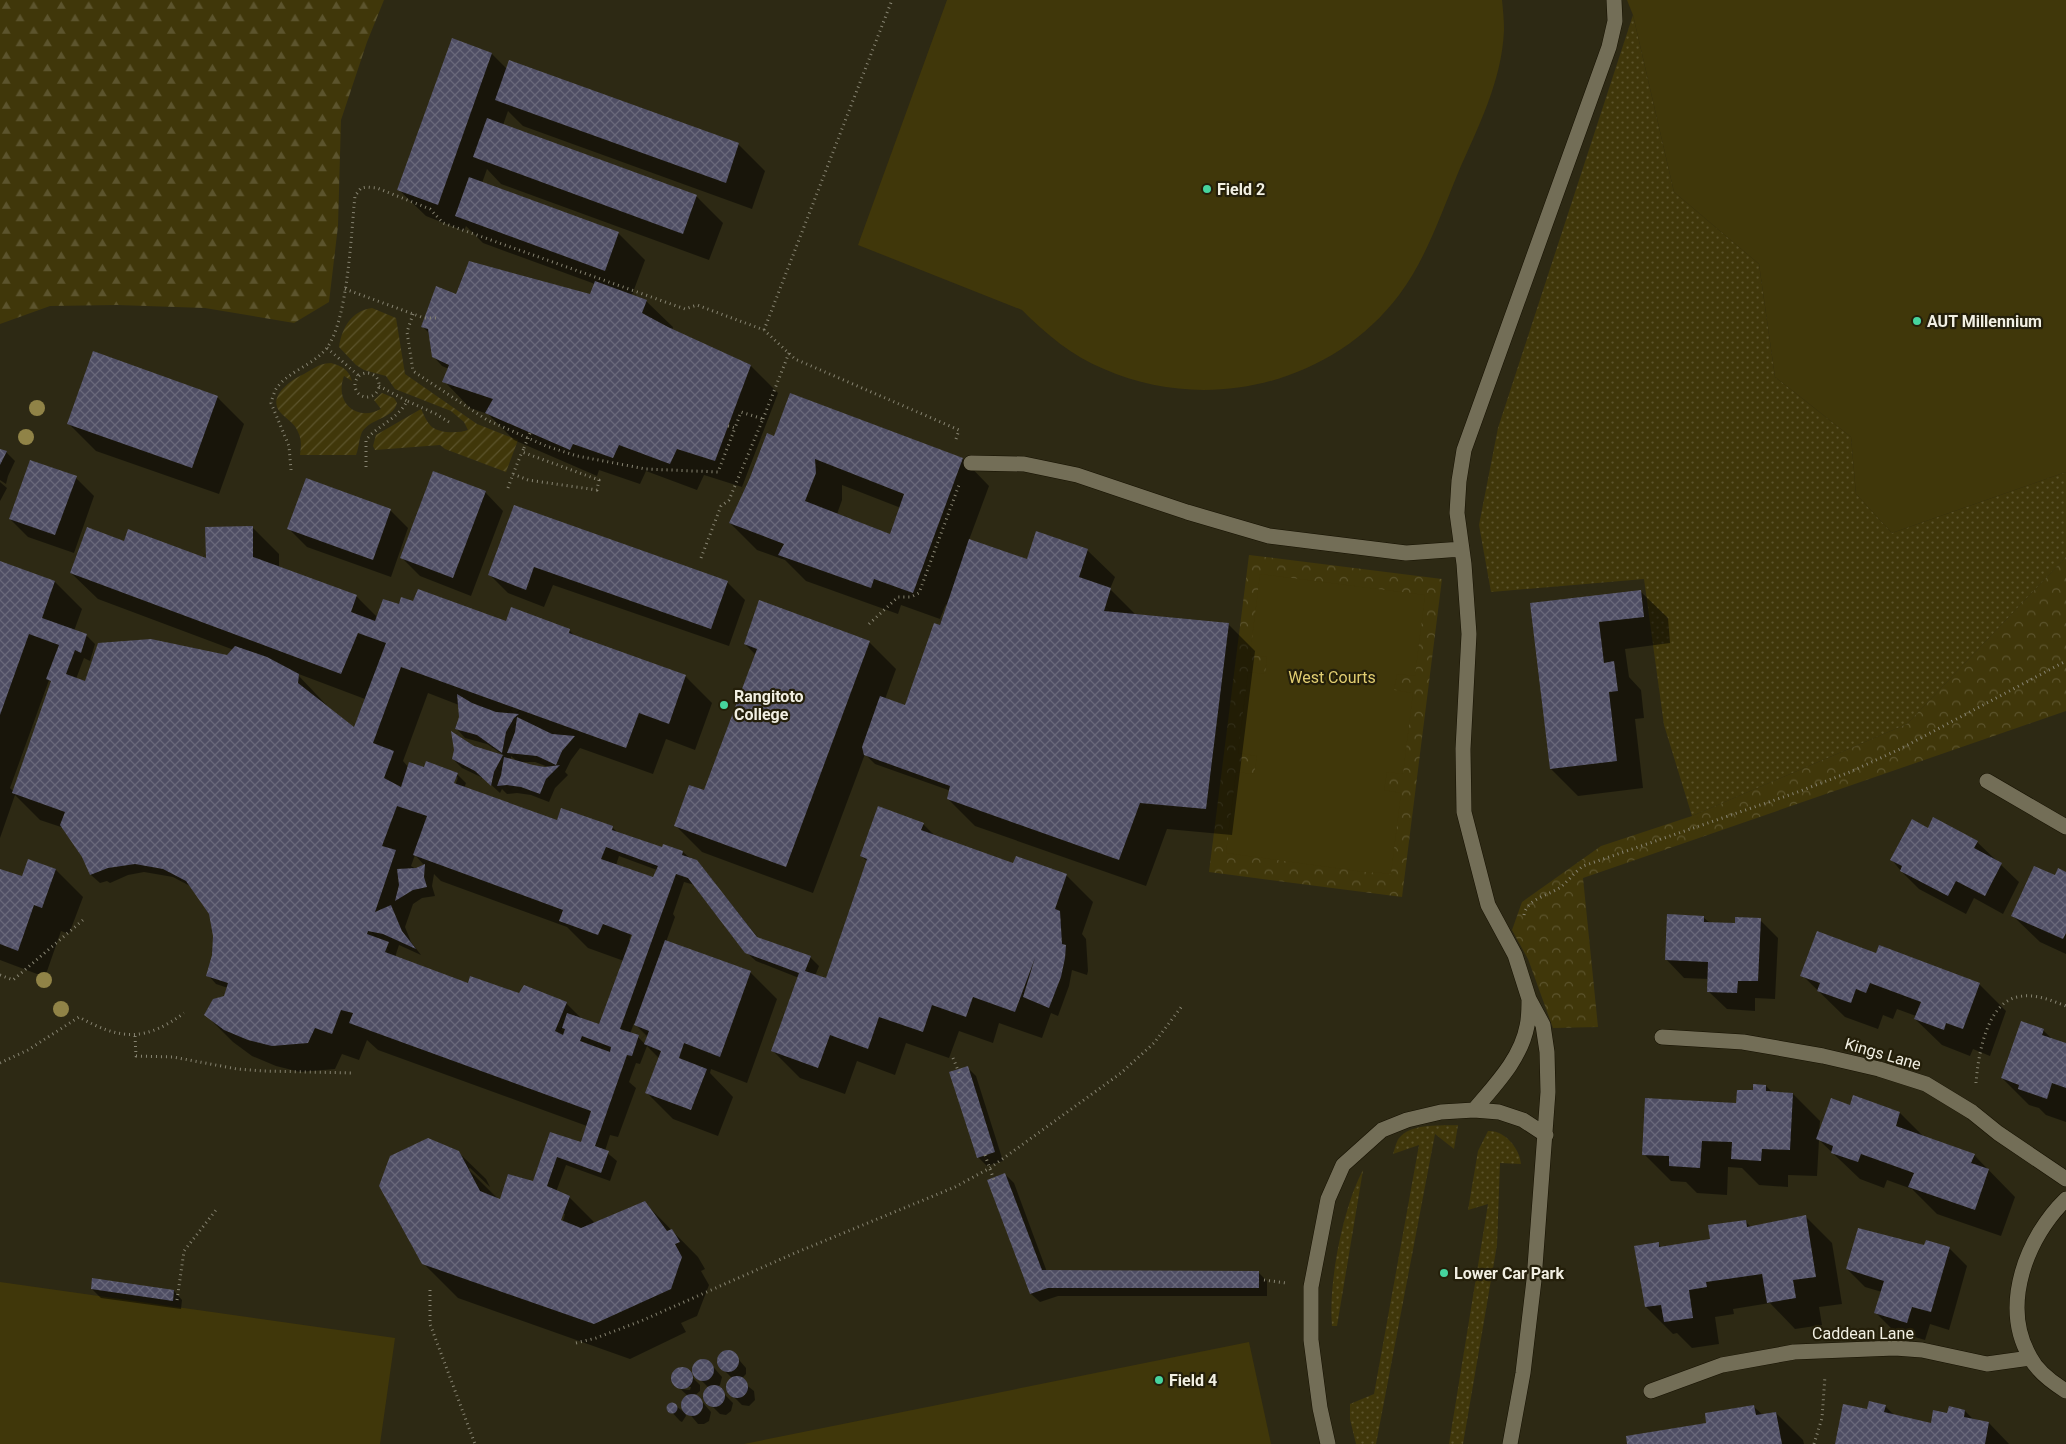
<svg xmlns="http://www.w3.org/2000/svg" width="2066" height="1444" font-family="Roboto,sans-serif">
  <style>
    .grass { fill: url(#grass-dots) }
    .forest { fill: url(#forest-firs) }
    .park { fill: url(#park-crowns) }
    .garden { fill: url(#garden-furrows) }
    .pitch { fill: #40370a }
    .shadow { fill: #0007; fill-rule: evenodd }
    .building { fill: url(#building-cross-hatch); fill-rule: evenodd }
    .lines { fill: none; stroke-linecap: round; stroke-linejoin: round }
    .lane-casing { stroke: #161101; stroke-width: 16 }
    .street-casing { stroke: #161101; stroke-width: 16 }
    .path { stroke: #878472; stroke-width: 3; stroke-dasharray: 1 4; stroke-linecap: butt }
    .lane { stroke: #736e57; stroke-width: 15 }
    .street { stroke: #736e57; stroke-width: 15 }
    .path-bridge { stroke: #878472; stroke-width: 3; stroke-dasharray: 1 4; stroke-linecap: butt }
    .tree { fill: #908347 }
    .poi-dot { fill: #46d49e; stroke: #241f0a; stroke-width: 2 }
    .labels { text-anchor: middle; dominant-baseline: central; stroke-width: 4.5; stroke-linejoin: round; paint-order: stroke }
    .poi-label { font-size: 16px; font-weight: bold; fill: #f1efe2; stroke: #241f0a; text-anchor: start }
    .park-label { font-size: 16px; fill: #e1cd71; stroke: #241f0a }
    .street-label { font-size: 16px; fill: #f1efe2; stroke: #241f0a }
  </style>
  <defs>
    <pattern id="grass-dots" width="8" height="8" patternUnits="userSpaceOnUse" patternTransform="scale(1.25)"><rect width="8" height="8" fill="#40370a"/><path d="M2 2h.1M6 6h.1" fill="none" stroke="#5c542d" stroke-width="1.8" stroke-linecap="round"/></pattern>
    <pattern id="forest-firs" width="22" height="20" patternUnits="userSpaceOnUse" patternTransform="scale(1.25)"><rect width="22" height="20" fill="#40370a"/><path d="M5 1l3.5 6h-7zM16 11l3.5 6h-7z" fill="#5c542d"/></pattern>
    <pattern id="park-crowns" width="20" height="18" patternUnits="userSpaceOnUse" patternTransform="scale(1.25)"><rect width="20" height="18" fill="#40370a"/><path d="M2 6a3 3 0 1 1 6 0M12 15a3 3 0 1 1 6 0" fill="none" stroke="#5c542d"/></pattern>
    <pattern id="garden-furrows" width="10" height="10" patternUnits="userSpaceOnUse" patternTransform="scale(1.25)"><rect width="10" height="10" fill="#40370a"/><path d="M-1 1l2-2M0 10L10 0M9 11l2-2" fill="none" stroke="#5c542d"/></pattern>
    <pattern id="building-cross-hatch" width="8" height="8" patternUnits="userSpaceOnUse" patternTransform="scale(1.25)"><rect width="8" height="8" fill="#4f4e64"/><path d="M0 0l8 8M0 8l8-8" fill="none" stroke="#69687a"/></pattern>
  </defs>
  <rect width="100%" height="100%" fill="#2d2914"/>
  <path class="grass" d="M1633,15l41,177 85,72 16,113 76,60 5,57 36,39 174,-61v85l-159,167 -215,92 -28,-91 -20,-146 -153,13 -12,-67 19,-97z
    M1458,1125l-4,24 -19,-15 -59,310h-20l-6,-25v-15l24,-10 45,-249 -26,9c2,-5 3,-14 8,-18 13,-13 40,-10 57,-11z
    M1488,1131c17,-1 32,18 33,33l-21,-1 -3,82 -34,199h-14l39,-240 -20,6 10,-59z
    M1363,1170l-26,156h-5c-4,-42 11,-119 31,-156z"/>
  <path class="forest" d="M0,0h384l-17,42 -26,78 -3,106 -9,76 -35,21 -89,-15 -88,-3 -67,1 -50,18z"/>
  <path class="park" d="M1249,555l193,24 -40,318 -193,-25z
    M2066,557v154l-483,167 15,149 -45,1 -25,-69 -16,-29 10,-28 79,-56 91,-30 215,-92z"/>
  <path class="garden" d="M372,308l24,10 9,56 72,50 41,16 -12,32 -61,-23 -5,-4 -65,5 -2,-4 3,-11 45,-26c3,6 6,14 11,18 9,7 27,6 36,3l-4,-8 -13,-11 -56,-22 -9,-13 -22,-6 -8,-5 -17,-18c3,-19 12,-36 33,-39z
    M331,363c11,3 18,7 21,18l-8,-5c-10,27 13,46 37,33l-7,-9 8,-7 12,5 3,5c-4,16 -26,15 -35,29 -3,6 -3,16 -6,23h-56c1,-8 2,-15 -2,-23 -4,-10 -11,-12 -18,-20 -12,-14 8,-30 20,-36 13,-6 16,-12 31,-13z"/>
  <path class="pitch" d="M947,0h555c1,10 2,20 2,30 -2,51 -26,97 -46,143 -17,41 -32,86 -59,122 -68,90 -193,119 -295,74 -32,-13 -58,-35 -82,-59l-164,-65z
    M1627,0h439v472l-174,61 -36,-39 -5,-57 -76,-60 -16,-113 -85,-72 -41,-177z
    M1260,574l165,21 -10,81 -18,-2 -3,16 19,3 -10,81 -16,-2 -3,18 17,3 -10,81 -18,-2 -1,1 -146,-20 10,-81 18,2 3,-18 -19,-3 10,-81 17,2 2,-17 -17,-2z
    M0,1282l395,56 -15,106h-380z
    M1249,1342l22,102h-527z"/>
  <path class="shadow" d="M453,40l39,14 15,15 3,-7 229,83 26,26 -13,38 -229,-83 -15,-15 -5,14 193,71 27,27 -14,37 -208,-76 -14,-15 -5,14 136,50 27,27 -13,35 14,6 27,26 -1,3 79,36 27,27 -36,94 -38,-12 -7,15 -51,-19 -6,13 -41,-14 -2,6 -83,-36 -26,-26 -18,-6 -26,-27 5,-12 -7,-3 -9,-10 -3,-22 -8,-8 35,-31 133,1 5,-12 -112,-41 -17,-17 -2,5 -38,-15 -27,-26z
    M790,394l173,65 26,27 -20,54 58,20 10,-28 51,19 27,26 -5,12 26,26 92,9 27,27 -23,184 -65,-6 -21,57 -171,-60 -27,-27 3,-8 -76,-27 -10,-10 -52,139 -111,-41 -27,-27 30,-33 51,-137 -11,-11 124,-2 27,27 -11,30 21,7 42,-101 -2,-1 -6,15 -39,-14 -3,9 -92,-33 -21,-21 -28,-10 -27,-27 45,-86zM842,485l59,23 -10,27 -54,-21 5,-14z
    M217,397l27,27 -25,70 -123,-43 -27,-27z
    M0,450l6,2 9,9 -7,15 -2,8 -6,-4z
    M76,478l18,18 -20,57 -46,-16 -18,-18z
    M0,482l7,6 -7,13z
    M485,492l18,19 -32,85 -51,-20 -18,-18z
    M515,507l212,75 18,18 -16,46 -176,-61 -9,22 -36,-14 -18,-18z
    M390,510l18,18 -17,49 -84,-30 -18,-18z
    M252,527l27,27v14l77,28 22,22 21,-12 171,25 6,7 109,38 27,27 -17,47 -29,-11 -13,35 -73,-26 -9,12 -6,12 3,3 -13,13 -6,14 -18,-7 -14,-2 -10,1 -5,-5 -2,4 -15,-14 -23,-11 -9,-9 20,-12 32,9 -18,-12 -22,-6 -8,-9 3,-12 -1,-12 -31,-12 -25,68 6,7 48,6 9,9 -2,5 94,33 54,6 6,6 45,16 20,3 22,19 54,68 51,18 9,9 -4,10 17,5 36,-119 -7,-6 62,-32 13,13 78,27 52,11 27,27 -11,32 4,5 2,32 -1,4 -15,-5 -3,16 -11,30 -7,-3 -9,25 -43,-15 -6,20 -34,-12 -10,27 -43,-15 -11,32 -38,-14 -12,33 -45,-16 -27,-27 26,-73 -43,-17 -10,-9 -51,-67 -11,-3 -11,32 2,3 -9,25 84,30 27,27 -30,84 -36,-14 -1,4 23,24 -15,39 -45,-17 -27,-27 13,-34 -12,-12 -7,18 -4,-1 -7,19 7,6 -18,49 -8,-2 -5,16 12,10 -7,20 -44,-16 -10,27 13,5 26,26 49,-21 54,55 7,12 -4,2 8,14 -12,31 -16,7 5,9 -56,27 -172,-61 -35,-35 35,-111 28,27 4,8 -20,-19 -2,1 31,31 35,-18 17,-49 30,10 6,-17 -209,-76 -11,-10 -8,20 -17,-6 -7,15 -35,3 -24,-6 -24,-10 -19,-14 -27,-27 19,-18 3,-9 -12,-4 -8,-9 6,-19 1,-20 -4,-23 -19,-26 -19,-10 -29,-5 -16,3 -18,8 -3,-2 -7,2 -9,-8 -8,-19 -19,-28 -24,-8 -25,-25 -15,43v-276l55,20 27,27 -8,22 12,4 9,9 -5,17 -6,-3 -8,21 10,3 141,-25 7,-7 -136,-51 -27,-26 53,-30 83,16zM296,673l69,26 -11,30 -21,-17zM49,680l3,3 -38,109 -4,-4zM511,756l7,6h17l16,6 -18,-1 -22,-7zM455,777h3l-4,12 -3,-1zM415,855l10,11 -9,3 -5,-3zM619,856l38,14 -3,9 -38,-14zM434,874l7,7 126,46 21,21 36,13 -24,65 -17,-6 -17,-17 -97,-19 -74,-27 4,-12 22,10 -10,-13 -6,-15 8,-23 9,-6 13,-2 -3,-10zM643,903l-12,38 -2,-1zM634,1023l14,14 -3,7 -7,-7 -8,-3zM562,1214h3l-4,13 -3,-1z
    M1641,592l27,26 2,25 -45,6 4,28 12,13 3,28 -9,1 8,69 -65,8 -27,-27 -20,-165z
    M1928,829l49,13 42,40 -16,32 -29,-16 -8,16 -47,-25 -18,-18 -9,-11z
    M29,860l27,10 27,27 -14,37 -8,-3 -16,46 -45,-17v-90l23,8z
    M2066,873v81l-26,-12 -27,-26 42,-39z
    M1703,917l7,6 26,2 24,-5 18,18 -3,61 -20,-1v13l-28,-2 -19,-18 1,-12 -25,-1 -18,-19z
    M1877,954l102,30 27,27 -16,45 -17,-7 -3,7 -28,-11 -27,-26 1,-3 -19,-7 -4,10 -10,-4 -5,14 -33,-12 -43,-42z
    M2043,1030l10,10 13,5v77l-20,-7 -7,-7 -10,-3 -27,-27z
    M967,1067l9,9 27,85 -16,5 -9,-9z
    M1766,1086l7,7 20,1 27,27 -1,13 32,-27 49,6 24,24 50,18 41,42 -14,39 -64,-22 -25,-25 -25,-9 -3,8 -24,-9 -41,-39 -2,36 -29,-1v12l-29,-2 -17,-17 -14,-1 -1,28 -30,-2 -11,-11 -15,-1 -27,-27 93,-50 17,-12z
    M1005,1174l9,9 33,89h211l9,9v15h-209l-18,6 -9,-8z
    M1805,1216l27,27 10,61 -23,3 3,18 -27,4 -25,-26 -37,6 1,5 -19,3 4,27 -27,4 -15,-15 -4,1 -27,-27 12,-63 4,4 49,-8 34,-19 7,7z
    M1925,1247l24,1 18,18 -18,64 -19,-6 -5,16 -31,-9 -18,-18 6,-21 -17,-5 -18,-18z
    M92,1289l82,2 8,9 -1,9 -80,-11z
    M725,1352l9,2 12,14v6l-6,6 14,11 1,9 -6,6 -7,-1 -14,-14 -1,-6 6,-6 -14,-14 1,-9z
    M700,1361l9,1 13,15 -2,8 -3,2 16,16 -2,8 -5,4 -6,-1 -14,-14 -1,-6 5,-5 -15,-15v-10z
    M679,1368l5,1 16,16v6l-7,6 6,1 12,14 -2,9 -5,3h-6l-15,-18 2,-6 4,-3 -16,-15 1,-10zM680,1386l11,1 -1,3 -10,-1z
    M672,1403l13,10 1,3 -4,6 -2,-1 -12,-13v-3z
    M1885,1406l10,10 37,9 16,-10 17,-4 9,9 15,3 20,21h-173l32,-34z
    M1754,1407l9,8 13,-2 27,27 1,4h-175l79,-20z"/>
  <path class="building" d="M452,38l40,15 -54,152 -41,-15z
    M509,60l230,83 -13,40 -231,-83z
    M487,118l210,77 -14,39 -210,-77z
    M469,177l150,55 -14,39 -150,-55z
    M469,261l121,33 5,-13 52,19 -5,13 26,14 83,38 -36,96 -38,-12 -7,15 -51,-19 -6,13 -40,-14 -3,6 -85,-37 8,-14 -51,-17 7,-17 -17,-8 -4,-28 -7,-2 15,-41 20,8z
    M93,351l125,45 -26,72 -125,-44z
    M790,393l173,65 -50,135 -39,-14 -3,9 -93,-33 6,-11 -55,-21 20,-43 18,-47 7,3zM815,459l89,35 -14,40 -85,-33 11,-28z
    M0,449l7,2 -7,14z
    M30,460l47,16 -22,59 -46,-16z
    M433,471l53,20 -33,87 -53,-20z
    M306,478l85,31 -18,51 -86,-31z
    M514,505l214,76 -17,48 -177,-62 -8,23 -38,-15z
    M253,526v31l104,38 -6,17 24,9 8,-22 16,5 2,-7 12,4 5,-12 88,32 5,-14 59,22 -1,4 117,42 -17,49 -30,-11 -13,35 -225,-81 -28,76 21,8 -10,27 17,9 8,-25 15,5 2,-6 32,12 -4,10 103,37 4,-12 52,18 -1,4 50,17 1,-3 20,7 -1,4 15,5 60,77 54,19 -6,15 21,7 41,-119 -7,-3 18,-50 46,17 -3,7 92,33 3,-7 51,18 -12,35 5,2 2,33 4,1 -1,13 -4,19 -12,31 -26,-11 12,-39 -20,54 -42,-15 -7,20 -34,-12 -9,27 -44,-15 -11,32 -38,-14 -12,33 -47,-17 28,-78 -54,-20 -57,-75 -12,-4 -56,155 19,6 -7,21 -5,-1 -32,91 14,5 -8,22 -44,-16 -10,29 23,10 -9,24 20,8 64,-27 22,30 5,-2 8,13 -5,2 7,13 -11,32 -77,35 -172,-60 -43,-78 11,-30 38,-18 31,13 21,40 20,8 8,-25 25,7 17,-49 31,10 10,-31 -242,-88 4,-10 -12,-3 -9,24 -17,-6 -7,15 -36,3 -24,-6 -24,-10 -20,-15 9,-16 11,-3 4,-13 -22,-7 6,-21 1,-19 -4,-22 -23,-33 -23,-12 -28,-5 -27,4 -18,7 -8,-18 -22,-32 5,-13 -53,-19 39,-112 -5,-2 13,-34 -30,-11 -29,81v-154l55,20 -13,37 45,16 -6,19 -6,-3 -9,24 19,7 13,-38 53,-4 76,16 8,-9 32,11 32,17 -1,9 56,44 32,-84 -28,-10 -17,41 -271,-101 17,-46 37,14 4,-12 78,29 -1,-31zM397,806l30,10 -14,39 150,55 -4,11 39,14 5,-11 29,11 -33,89 -32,-11 -5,15 3,1 -2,6 -8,-4 12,-29 -43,-17 -5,8 -49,-17 -2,7 -83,-31 4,-10 -22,-8 1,-3 15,3 33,15 -14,-18 -11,-26 -16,7 21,-62 -14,-4zM606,847l52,19 -5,11 -52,-18zM582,1036l29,11 -1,5 -30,-11z
    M1036,531l52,18 -9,28 32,11 -7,23 125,12 -23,186 -66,-6 -21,57 -172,-61 3,-13 -86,-31 -2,-8 18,-51 25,9 29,-82 6,2 29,-86 58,20z
    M1641,590l3,27 -45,5 5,41 10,-2 4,30 -9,1 8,69 -67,8 -20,-166z
    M759,600l111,41 -84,226 -112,-41 15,-41 15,5 53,-141 -13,-5z
    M457,694l15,9 24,9 23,2 -5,4 -8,14 -4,21 -25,-18 -22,-6 4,-12z
    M517,717l35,17 23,2 -13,15 -6,14 -19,-9 -30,-3 8,-21z
    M451,731l23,15 29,9 -9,17 -3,14 -16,-15 -23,-12 2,-9z
    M504,757l29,8 12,2 15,-2 -14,14 -6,15 -19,-7 -14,-2 -10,1 4,-11z
    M1933,817l45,24 -4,7 28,15 -17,33 -29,-15 -8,15 -48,-25 2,-5 -12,-6 22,-41 16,9z
    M28,859l28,10 -14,39 -8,-3 -16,46 -18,-7v-75l22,7z
    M425,864l-1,13 3,10 -14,3 -18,11 4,-16 -2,-16 19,-1z
    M2034,866l21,9 3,-7 8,4v61l-3,6 -52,-23z
    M1667,914l37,2v6l31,1v-6l26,1 -3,63h-20l-1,12 -30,-1 1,-30 -43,-2z
    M1817,931l59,22 3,-8 101,38 -17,46 -17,-6 -2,7 -30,-11 7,-17 -51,-19 -4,10 -10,-4 -5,14 -34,-12 3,-8 -20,-7z
    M665,940l86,31 -31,86 -36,-14 -5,15 28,11 -16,41 -46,-17 16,-42 -17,-7 5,-13 -15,-6z
    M2021,1021l23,8 -2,6 24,8v45l-14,-5 -5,16 -29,-10 1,-4 -18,-7z
    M968,1066l27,86 -18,6 -28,-86z
    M1753,1084l13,1v6l27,2 -3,57 -28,-1 -1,12 -30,-2 1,-17 -30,-1 -2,27 -31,-2v-10l-27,-1 3,-57 91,5 1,-13h16z
    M1853,1095l47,17 -4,14 79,28 -4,9 18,6 -14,41 -67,-23 6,-14 -53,-19 -3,8 -27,-9 2,-7 -17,-7 15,-41 19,7z
    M1005,1173l37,97 217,1v17h-211l-18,6 -43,-114z
    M1806,1215l10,62 -23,3 3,18 -29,5 -5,-29 -56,8 1,5 -18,3 4,28 -29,4 -3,-17 -16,2 -11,-61 25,-4v5l51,-8 -2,-14 38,-5 1,7z
    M1858,1228l66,17 2,-5 24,7 -19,65 -19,-5 -5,16 -33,-10 10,-32 -38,-12z
    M92,1278l82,12 -1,11 -82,-12z
    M717 1361a11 11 0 1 1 22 0a11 11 0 1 1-22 0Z
    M692 1370a11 11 0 1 1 22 0a11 11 0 1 1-22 0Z
    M671 1378a11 11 0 1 1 22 0a11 11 0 1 1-22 0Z
    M726 1387a11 11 0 1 1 22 0a11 11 0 1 1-22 0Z
    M703 1396a11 11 0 1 1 22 0a11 11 0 1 1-22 0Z
    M681 1405a11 11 0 1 1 22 0a11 11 0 1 1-22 0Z
    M1869,1401l17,4 -2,7 47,11 2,-13 14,3 2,-7 16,4 -1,7 25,5 -4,22h-150l8,-40 24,5z
    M666.5 1408a5.5 5.5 0 1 1 11 0a5.5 5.5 0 1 1-11 0Z
    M1754,1405l2,10 20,-3 6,32h-155l-1,-8 80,-13 -1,-10z"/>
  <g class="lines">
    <defs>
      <path id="lane" d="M971,463l53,1 53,11 110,37 82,24 137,17 56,-4
        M1474,1110c20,-24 47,-51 53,-84 2,-8 2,-18 2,-27
        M1328,1444l-8,-36 -9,-68v-53l17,-88 15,-34 39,-35 25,-10 34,-8 33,-2 25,2 24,8 23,15
        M1510,1444l13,-71 11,-93 14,-188 -1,-40 -4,-27 -14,-26 -14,-44 -27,-50 -24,-93 -1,-63 6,-115 -5,-70 -7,-51 2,-32 5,-31 145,-403 6,-26 -1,-21"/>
      <path id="street" d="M1987,781l79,46
        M1662,1037l81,5 80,14 56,13 47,15 46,28 26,21 68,46
        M2066,1199c-39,38 -66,106 -36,158 7,14 23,26 36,34
        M1651,1391l71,-26 72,-13 101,-4 27,2 65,14 43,-6"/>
    </defs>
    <use href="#lane" class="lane-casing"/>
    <use href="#street" class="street-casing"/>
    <path class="path" d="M345,289l79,29h14
      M413,314l-6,18 6,39 74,49 59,26 31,10 69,13 72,3 17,-44 -7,-2
      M764,330l128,-330
      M327,348l32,28
      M355 385a12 12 0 1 1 24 0a12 12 0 1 1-24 0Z
      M379,386l28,15
      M763,419l26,-66
      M366,467v-27c12,-15 32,-21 41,-39l29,13 16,10
      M291,470l-2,-24 -18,-43c1,-4 3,-10 5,-14 12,-18 36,-23 50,-40 22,-27 25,-116 29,-153l6,-8 6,-1 10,1 53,21 13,14 242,86 12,-4 67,25 31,29 164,71 -4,12
      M513,474l9,-22
      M508,488l5,-14 15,6 69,10 2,-10 -77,-28 2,-4
      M701,558l20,-52 8,-6 34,-81 -22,-7 -6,16
      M869,624l29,-27h13l8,-4 40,-108
      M1524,915c3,-17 27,-20 38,-29 7,-6 13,-14 21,-20l212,-73 55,-21 50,-23 166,-88
      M0,975l13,5 70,-60
      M135,1036l1,20 37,1 64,12 27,2 89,2
      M953,1058l7,17
      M0,1063l28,-13 51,-33c41,23 66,25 105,-4
      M1976,1083c2,-26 10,-79 41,-86 17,-4 33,3 49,9
      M985,1155l9,25
      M1264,1280l22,3
      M430,1290v34l45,120
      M177,1300l7,-49 32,-41
      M576,1343l20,-5 45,-17 154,-68 160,-66 35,-19 131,-95 33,-30 28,-37
      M1814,1444l8,-26 3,-42"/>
    <use href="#lane" class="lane"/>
    <use href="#street" class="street"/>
    <path class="path-bridge" d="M524,448l6,-15"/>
  </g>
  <g class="tree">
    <circle cx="37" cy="408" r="8"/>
    <circle cx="26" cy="437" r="8"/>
    <circle cx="44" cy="980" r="8"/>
    <circle cx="61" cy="1009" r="8"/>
  </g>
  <g class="poi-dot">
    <circle cx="1207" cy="189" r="5"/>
    <circle cx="1917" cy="321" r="5"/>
    <circle cx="724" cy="705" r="5"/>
    <circle cx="1444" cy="1273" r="5"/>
    <circle cx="1159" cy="1380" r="5"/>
  </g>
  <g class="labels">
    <g class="poi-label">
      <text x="1217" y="189">Field 2</text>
      <text x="1927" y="321">AUT Millennium</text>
      <text x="734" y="696">Rangitoto<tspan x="734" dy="18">College</tspan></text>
      <text x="1454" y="1273">Lower Car Park</text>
      <text x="1169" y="1380">Field 4</text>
    </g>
    <g class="park-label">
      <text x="1332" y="677">West Courts</text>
    </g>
    <g class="street-label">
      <text transform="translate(1883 1054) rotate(16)">Kings Lane</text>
      <text x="1863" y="1333">Caddean Lane</text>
    </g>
  </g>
</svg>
